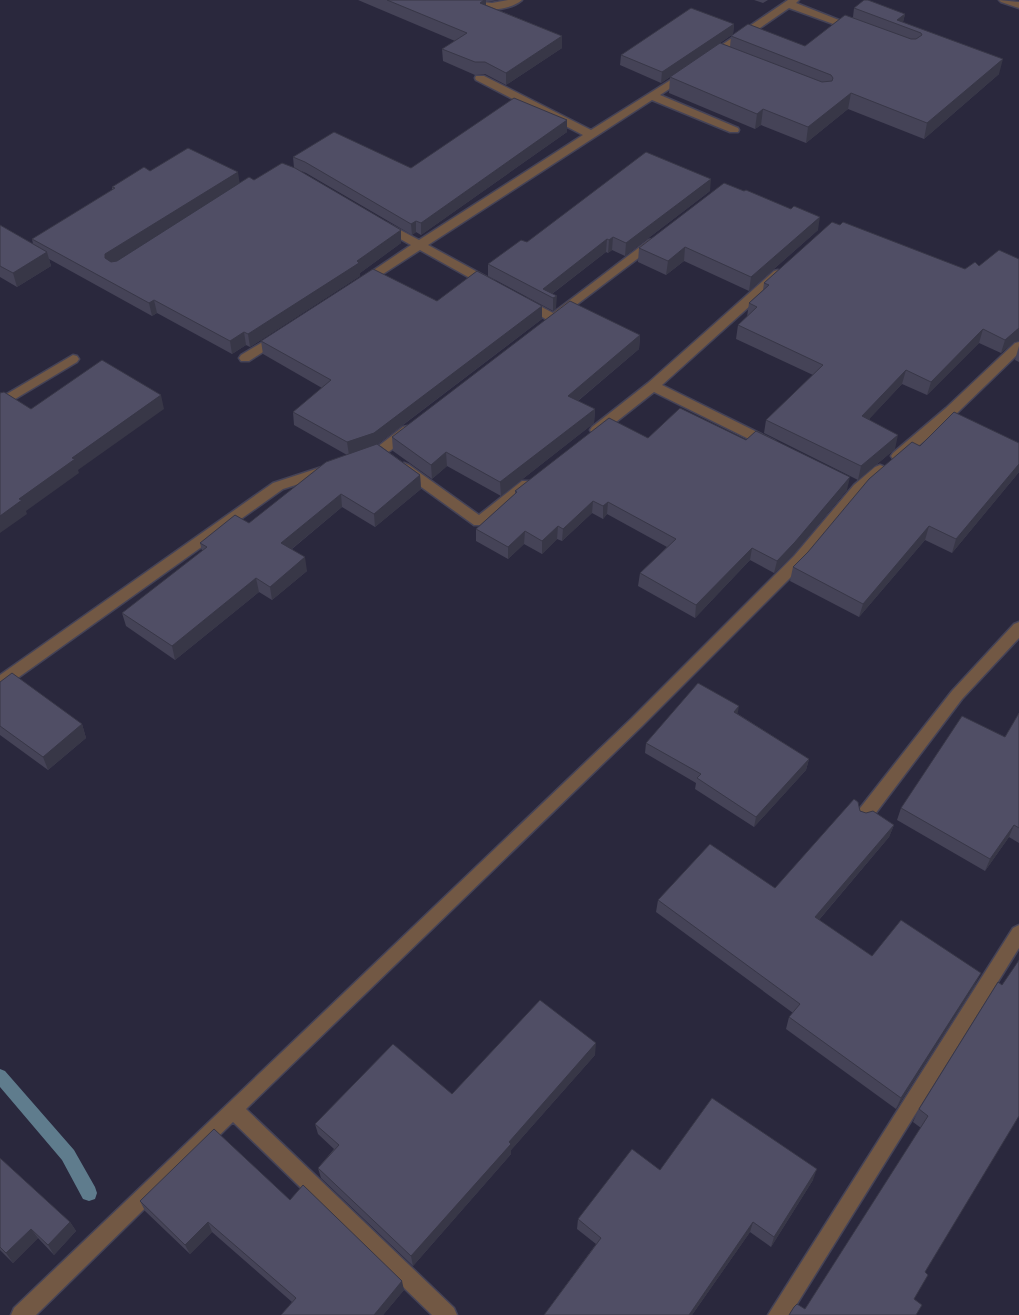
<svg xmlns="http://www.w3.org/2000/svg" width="1019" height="1315" font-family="'Titillium Web',sans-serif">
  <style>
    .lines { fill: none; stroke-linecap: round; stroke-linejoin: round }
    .stream { fill: #5f7c8d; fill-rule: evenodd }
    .minor-casing { stroke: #454357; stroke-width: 3 }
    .minor { fill: #725844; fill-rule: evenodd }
    .wall { fill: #454357 }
    .shaded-wall { fill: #383747 }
    .building { fill: #504e65; stroke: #383747 }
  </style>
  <rect width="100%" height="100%" fill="#2a283d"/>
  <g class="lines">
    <path class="stream" d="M0,1069l5,2 69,79 21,37 2,6 -2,6 -6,2 -6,-2 -21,-39 -62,-73z"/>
    <defs>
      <path id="minor" d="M461,0l31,3 16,-3h14c-14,12 -47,13 -61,0z
        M788,0h11l-3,3 63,25 -1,2h-8l-61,-22 -74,51h-8v-4z
        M999,0l20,2v6l-18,-6z
        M685,71l5,3 -1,2 -29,19 78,33 1,2 -1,2h-8l-78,-32 -224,145 66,36 2,3 -2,3h-8l-66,-37 -54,35h-8l-2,-3 55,-37 -32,-18 -2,-2 2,-2h8l32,17 164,-105 -107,-55 -1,-2 1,-2h8l107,54z
        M653,239l4,1 2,2 -2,2 -98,74 -2,3h-8l-32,-19 2,-3h8l26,14 96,-73z
        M778,270l6,4 -2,3 -120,108 113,56 2,3 -2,3h-10l-111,-55 -52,41h-10l-2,-3 2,-3 56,-44 126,-112z
        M278,333l4,1 2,3 -2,3 -33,21h-8l-2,-3 2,-3z
        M1019,342v11l-63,61 -53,45h-10l-2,-3 2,-3 53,-45 69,-65z
        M73,355l4,1 2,3 -2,3 -77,46v-10z
        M408,426l5,1 2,3 -2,3c-14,10 -33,31 -52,26l-2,-3 2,-3 15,-5 27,-21z
        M404,463l5,2 70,50 43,-34h10l2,3 -50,41h-10l-75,-54 -2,-3 2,-3z
        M328,465l5,2 2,3 -2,3 -50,16 -278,198 -5,2v-14l273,-192z
        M880,465l5,2 2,3 -2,3 -21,18 -60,73 -162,162 -396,383 208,199 3,7h-25l-199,-193 -197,193h-25l3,-7 618,-590 162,-162 60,-71 21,-18z
        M1019,622v16l-57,61 -93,123 -6,2 -6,-2 -2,-5 2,-5 95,-121 62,-67z
        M1019,925v23l-229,367h-22l245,-387z"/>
    </defs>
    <use href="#minor" class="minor-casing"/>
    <use href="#minor" class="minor"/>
  </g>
  <path class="wall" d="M358,0h140l-6,1h-6v4l76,31v12l-56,37 -21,-11 -10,1 -32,-14 -1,-12 13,-8z
    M754,0h14l-5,3z
    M854,8l51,6 -2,8 96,52 -75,65 -76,-30 -42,34 -45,-18 -6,4 -86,-36 1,-16 31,-21 -40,27 -41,-18 1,-10 113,-31 -1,10 -13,9 10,4 1,-11 74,10 48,-29z
    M567,120v12l-146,103 -5,-3 -4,3 -106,-62 -5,-2 100,72 -41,30v3l-110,71 -4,-2 -14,9 -75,-41 -5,3 -103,-57 2,7 -34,21 -17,-10v-52l33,19 -1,-5 80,-49v-3l38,-16 89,12 15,-3 40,-12 -1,-11 118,11z
    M710,191l-85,65 -13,-6 -4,3 -2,-1 -54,42 4,14 -3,3 -65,-35v-12l39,-22z
    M840,225l125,44 14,-3 40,-7v82l-5,1 -13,11 -22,-10 -52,52 -25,-11 -33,35 26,30 -37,31 -94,-47 2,-13 47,-45 -77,-36 2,-14 9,-8 2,-14 14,-13 1,-7z
    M818,230l-69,61 -65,-30 -18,14 -28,-13 1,-14z
    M437,301l105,18 -164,125 42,31 1,14 -46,38 -33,-20 -50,42 15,22 -35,29 -13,-8 -84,68 -49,-34 -4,-13 80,-62 -2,-8 49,-20 98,-68 -53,-30 -1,-13 29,-24 -59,-34 -2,-13z
    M640,335l-1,14 -61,52 17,8 -1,14 -93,73 -54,-30 -15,13 -39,-28 -1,-14z
    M1019,346v16l-4,-2z
    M648,438l199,52 -54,65 -19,18 -24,-13 -55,58 -57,-32 2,-13 27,-26 -60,-33 -4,5 -11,-6 -30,28 -5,-2 -15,15 -18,-10 -16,15 -32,-18v-12l39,-35v-3z
    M1019,443v29l-67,81 -27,-13 -66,77 -69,-36 3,-14 127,-121z
    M0,682l82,42 4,14 -38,32 -48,-35z
    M1019,713v130l-10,-6 -24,34 -88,-51 4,-12 104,-71z
    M738,714l71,45 -3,11 -52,57 -59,-38 1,-6 -51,-30 1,-10z
    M860,811l34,14 -5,12 -70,83 53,36 103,29 -79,124 -110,-80 3,-12 4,-4 -137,-101 2,-12 117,-12z
    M998,982l-73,290 -11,27 -109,10 116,-181 -8,-6 6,-13z
    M595,1055l-84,95v4l-98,112 -92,-88 -3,-10 16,-19 -16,-15 -3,-10 137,-30z
    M0,1158l70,64 6,9 -22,24 -16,-17 -25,25 -13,-13z
    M660,1170l153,10 -42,67 -21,-15 -58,83h-148l52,-71 -19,-15 1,-10z
    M290,1200l114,90 -21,25h-102l11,-13 -80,-70 -22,22 -45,-43 -5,-10z"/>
  <path class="shaded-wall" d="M484,0h2v11l-6,-8z
    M905,14l-3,12 -5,-6z
    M734,24l-1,10 -72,49 1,-11z
    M562,36v12l-56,37v-12z
    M1003,59l-4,15 -75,65 3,-16z
    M851,93l-3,16 -42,34 2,-16z
    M763,109l-2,16 -6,4 2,-15z
    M567,120v12l-146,103v-12z
    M238,172l2,13 -132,86 -3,-13v-4z
    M711,179l-1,12 -85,65 1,-13z
    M820,217l-2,13 -69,61 2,-14z
    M416,221v11l-4,3 -1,-11z
    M401,230v13l-41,30v3l-110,71 -2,-13 109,-73z
    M613,237l-1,13 -4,3 1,-13z
    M607,239l-1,13 -57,44 -6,-7z
    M685,247l-1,14 -18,14 2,-14z
    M47,252l4,14 -34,21 -4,-14z
    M557,296l-1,12 -3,3v-13z
    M154,300l3,13 -5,3 -3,-13z
    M542,306v13l-167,127 -26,9 -2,-13z
    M1018,328h1v13l-5,1 -13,11 4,-13z
    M983,329l-4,14 -52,52 4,-13z
    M244,332l2,13 -14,9 -2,-13z
    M640,335l-1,14 -71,60v-13z
    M906,370l-4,14 -43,46 3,-14z
    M161,395l3,14 -86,61 1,3 -53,38 1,3 -27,19v-17l19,-17 53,-41z
    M595,409l-1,14 -93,73 -1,-14z
    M898,435l-3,14 -37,31 3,-14z
    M446,452l1,14 -15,13 -1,-14z
    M1019,464v8l-67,81 4,-14z
    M420,475l1,14 -46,38 -1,-13z
    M850,477l-3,13 -54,65 -19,18 3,-12z
    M341,494l1,13 -59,49 -2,-13z
    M593,501l-1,12 -30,28 1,-12z
    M608,502l-1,12 -4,5v-13z
    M558,526l-1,13 -15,15v-13z
    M929,526l-4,14 -66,77 4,-13z
    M525,531l-1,13 -16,15v-12z
    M752,548l-2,12 -55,58 1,-13z
    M305,557l2,14 -35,29 -2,-13z
    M256,578l3,14 -84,68 -3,-14z
    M739,706l-2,11 -3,-5z
    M82,724l4,14 -38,32 -5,-13z
    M809,759l-3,11 -52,57 2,-10z
    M894,825l-5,12 -78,92 4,-12z
    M1014,825l-5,12 -24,34 5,-12z
    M981,973l-6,12 -79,124 5,-11z
    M596,1043l-1,12 -84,95v4l-98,112 -2,-10 98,-114z
    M817,1169l-4,11 -42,67 3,-10z
    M70,1222l6,9 -22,24 -6,-10z
    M208,1222l4,10 -22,22 -5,-9z
    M753,1222l-3,10 -58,83h-3z
    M31,1229l7,9 -25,25 -7,-10z
    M402,1281l2,9 -21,25h-9z"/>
  <path class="building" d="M387,0h97l-4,3 82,33 -56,37 -21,-11h-10l-33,-13 25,-16z
    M864,0h4l37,14 -8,6 106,39 -76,64 -76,-30 -43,34 -45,-18 -6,5 -87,-37 50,-34 102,39 10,-1 1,-3 -2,-3 -100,-39 17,-12 57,22 40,-31 66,24h5l6,-4 -1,-2 -67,-25z
    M691,8l43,16 -72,48 -41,-17z
    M514,98l53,22 -146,103 -5,-2 -5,3 -106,-62 -12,-5 41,-25 77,36z
    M188,148l50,24 -133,82v4l6,4 6,-1 132,-84 5,3 28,-17 13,5 106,62 -44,31 2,2 -111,71 -4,-2 -14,9 -76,-41 -5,3 -117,-64 83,-51 -3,-1 32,-20 6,4z
    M646,152l65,27 -85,64 -13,-6 -4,3 -2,-1 -64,50 14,7 -4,2 -65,-34 33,-24 6,2z
    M724,183l20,8 2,-1 45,19 3,-3 26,11 -69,60 -66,-30 -17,14 -29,-13z
    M832,222l8,3 3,-3 122,47 10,-7 4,4 20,-16 20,9v69l-14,12 -22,-11 -52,53 -25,-12 -44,46 36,19 -37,31 -95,-46 57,-55 -85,-40 19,-18 -8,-4 20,-18 -5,-2z
    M0,225l47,27 -34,21 -13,-7z
    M373,269l64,32 40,-30 65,35 -168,127 -27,9 -54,-30 38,-32 -70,-39z
    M570,301l70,34 -72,61 27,13 -95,73 -54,-30 -15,13 -39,-28z
    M102,360l59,35 -89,63 3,1 -56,40 3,1 -22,16v-123l4,-1 27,17z
    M680,408l66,32 10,-9 94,46 -55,65 -18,19 -25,-13 -56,57 -56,-32 36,-34 -68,-37 -5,4 -10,-5 -30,28 -5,-3 -16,15 -17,-10 -17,16 -32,-18 41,-37 -2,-1 94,-73 39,20z
    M954,412l65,31v21l-63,75 -27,-13 -66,78 -70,-37 15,-15 61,-73 43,-37 8,4z
    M377,444l43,31 -46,39 -33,-20 -60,49 24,14 -35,30 -14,-9 -84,68 -50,-33 85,-66 -7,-4 35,-28 14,8 77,-61z
    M12,673l70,51 -39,33 -43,-31v-44z
    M698,683l41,23 -5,6 75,47 -53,58 -59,-39 4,-4 -55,-31z
    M1019,713v115l-5,-3 -24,34 -89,-51 61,-92 43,21z
    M854,799l4,3 2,9 6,2 7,-2 21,14 -79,92 57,39 29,-36 80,53 -80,125 -112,-81 11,-13 -142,-104 52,-56 65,44z
    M1019,960v156l-94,156 3,3 -14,24 8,6 -6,10h-127l5,-8 3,-3 8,5 123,-193 -9,-7 79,-127 4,3z
    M540,1000l56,43 -87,99 2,2 -100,112 -93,-88 21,-23 -24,-21 78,-80 59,50z
    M712,1098l105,71 -43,68 -21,-15 -64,93h-145l57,-77 -23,-19 54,-70 28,21z
    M214,1129l76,71 13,-15 99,96 -28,34h-93l15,-17 -88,-76 -23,23 -45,-44z
    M0,1158l70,64 -22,23 -17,-16 -25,24 -6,-6z"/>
</svg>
